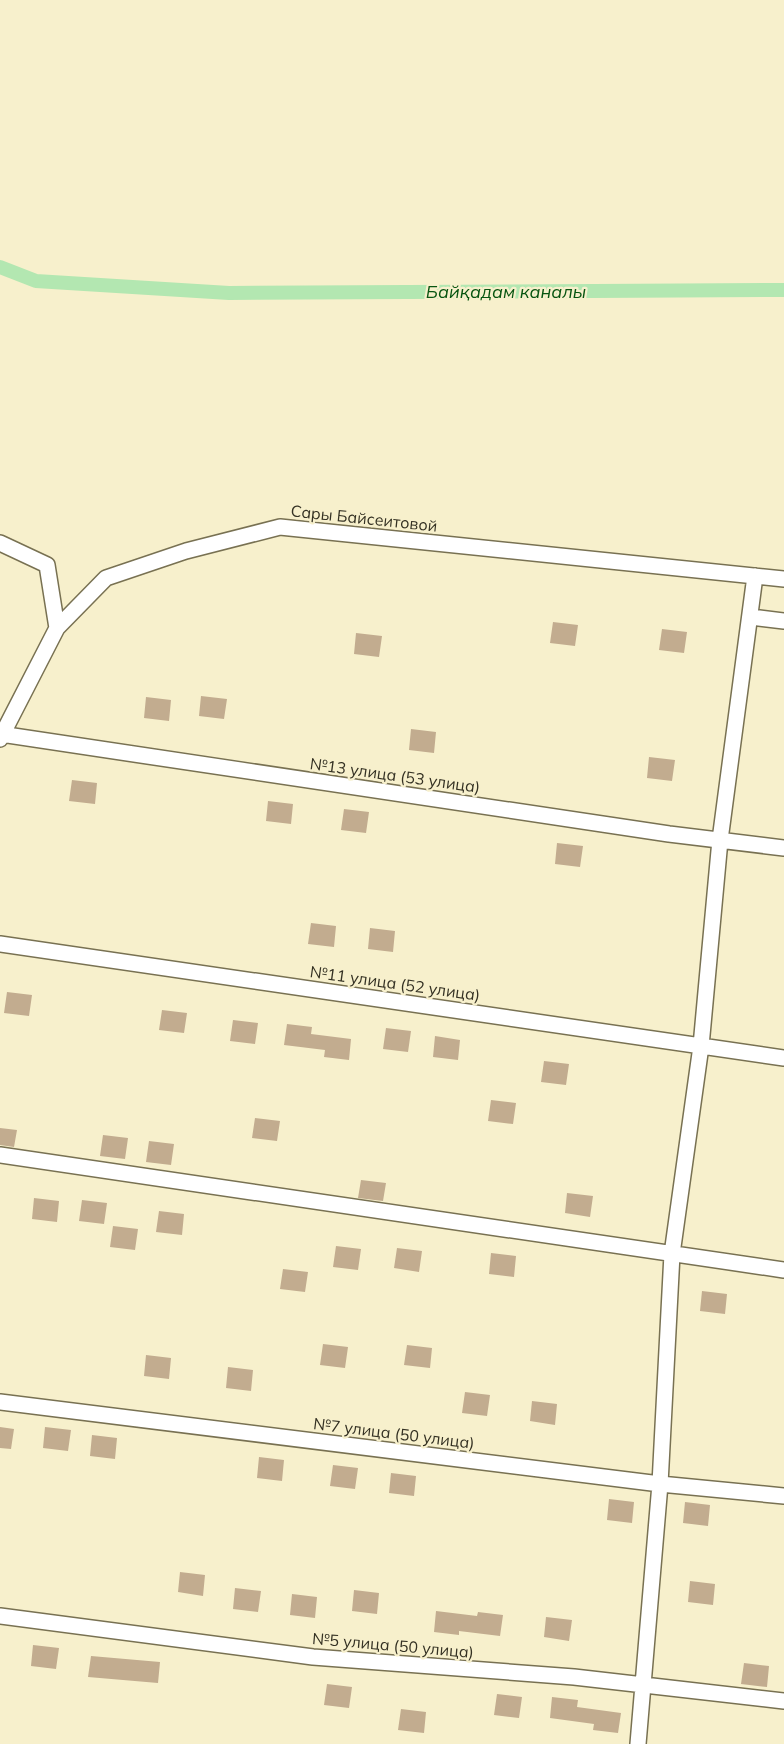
<svg xmlns="http://www.w3.org/2000/svg" width="784" height="1744" font-family="Mulish,sans-serif">
  <style>
    .lines { fill: none; stroke-linecap: round; stroke-linejoin: round }
    .canal { stroke: #b3e7b1; stroke-width: 14 }
    .building { fill: #c2ac8f }
    .minor-casing { stroke: #787152; stroke-width: 18 }
    .minor { stroke: #fff; stroke-width: 15 }
    .labels { text-anchor: middle; dominant-baseline: central; stroke-width: 4.5; stroke-linejoin: round; paint-order: stroke }
    .street-label { font-size: 16px; fill: #343123; stroke: #f7f0cc }
    .water-label { font-size: 18px; font-style: italic; fill: #085511; stroke: #f7f0cc }
  </style>
  <rect width="100%" height="100%" fill="#f7f0cc"/>
  <g class="lines">
    <path class="canal" d="M0,267l36,14 193,12 555,-3"/>
  </g>
  <path class="building" d="M553,622l25,3 -3,21 -25,-3z
    M662,629l25,3 -3,21 -25,-3z
    M356,633l26,3 -3,21 -25,-3z
    M201,696l26,3 -3,20 -25,-3z
    M146,697l25,3 -2,21 -25,-3z
    M411,729l25,3 -2,21 -25,-3z
    M649,757l26,3 -3,21 -25,-3z
    M72,780l25,3 -2,21 -26,-3z
    M268,801l25,3 -2,20 -25,-3z
    M344,809l25,3 -3,21 -25,-3z
    M557,843l26,3 -3,21 -25,-3z
    M311,923l25,3 -2,21 -26,-3z
    M370,928l25,3 -2,21 -25,-3z
    M7,992l25,3 -3,21 -25,-3z
    M162,1010l25,3 -3,20 -25,-3z
    M233,1020l25,3 -3,21 -25,-3z
    M287,1024l25,3 -1,7 40,5 -2,21 -25,-3 1,-7 -41,-5z
    M386,1028l25,3 -3,21 -25,-3z
    M435,1036l25,4 -2,20 -25,-3z
    M544,1061l25,3 -3,21 -25,-3z
    M491,1100l25,3 -3,21 -25,-3z
    M255,1118l25,3 -3,20 -25,-3z
    M0,1128l17,2 -3,17 -14,-2z
    M103,1135l25,3 -3,21 -25,-3z
    M149,1141l25,3 -3,21 -25,-3z
    M361,1180l25,3 -3,18 -25,-3z
    M567,1193l26,3 -3,21 -25,-4z
    M34,1198l25,3 -2,21 -25,-3z
    M82,1200l25,3 -3,21 -25,-3z
    M159,1211l25,3 -2,21 -26,-3z
    M113,1226l25,3 -3,21 -25,-3z
    M336,1246l25,3 -3,21 -25,-3z
    M397,1248l25,3 -3,21 -25,-4z
    M491,1253l25,3 -2,21 -25,-3z
    M283,1269l25,3 -3,20 -25,-3z
    M702,1291l25,3 -2,20 -25,-3z
    M323,1344l25,3 -3,21 -25,-3z
    M407,1345l25,3 -2,20 -26,-3z
    M146,1355l25,3 -2,21 -25,-3z
    M228,1367l25,3 -2,21 -25,-3z
    M465,1392l25,3 -3,21 -25,-3z
    M532,1401l25,3 -2,21 -25,-4z
    M0,1427l14,2 -3,20 -11,-1z
    M45,1427l26,3 -3,21 -25,-3z
    M92,1435l25,3 -2,21 -25,-3z
    M259,1457l25,3 -2,21 -25,-3z
    M333,1465l25,3 -3,21 -25,-3z
    M391,1473l25,3 -2,20 -25,-3z
    M609,1499l25,3 -2,21 -25,-3z
    M685,1502l25,3 -2,21 -25,-3z
    M180,1572l25,3 -2,21 -25,-4z
    M690,1581l25,3 -2,21 -25,-3z
    M235,1588l26,3 -3,21 -25,-3z
    M354,1590l25,3 -2,21 -25,-3z
    M292,1594l25,3 -2,21 -25,-3z
    M436,1611l41,5 1,-4 25,3 -3,21 -41,-5v4l-25,-3z
    M546,1617l26,3 -3,21 -25,-4z
    M33,1645l26,3 -3,21 -25,-3z
    M91,1656l69,6 -2,21 -70,-6z
    M744,1663l25,3 -2,21 -26,-3z
    M327,1684l25,3 -3,21 -25,-3z
    M497,1694l25,3 -3,21 -25,-3z
    M552,1697l26,3 -1,7 44,6 -3,20 -25,-3 1,-6 -44,-6z
    M401,1709l25,3 -2,21 -26,-3z"/>
  <g class="lines">
    <defs>
      <path id="minor" d="M0,543l47,22 10,63
        M751,617l33,4
        M0,734l669,100 115,14
        M0,739l57,-111 49,-50 80,-27 94,-24 504,52
        M0,944l784,114
        M0,1155l784,115
        M0,1402l660,82 124,12
        M0,1616l313,41 261,20 210,24
        M638,1744l22,-260 12,-230 29,-208 19,-206 35,-264"/>
    </defs>
    <use href="#minor" class="minor-casing"/>
    <use href="#minor" class="minor"/>
  </g>
  <g class="labels">
    <g class="street-label">
      <text transform="translate(364 518) rotate(6)">Сары Байсеитовой</text>
      <text transform="translate(395 775) rotate(8)">№13 улица (53 улица)</text>
      <text transform="translate(395 983) rotate(8)">№11 улица (52 улица)</text>
      <text transform="translate(394 1433) rotate(7)">№7 улица (50 улица)</text>
      <text transform="translate(393 1645) rotate(5)">№5 улица (50 улица)</text>
    </g>
    <g class="water-label">
      <text x="506" y="291">Байқадам каналы</text>
    </g>
  </g>
</svg>
